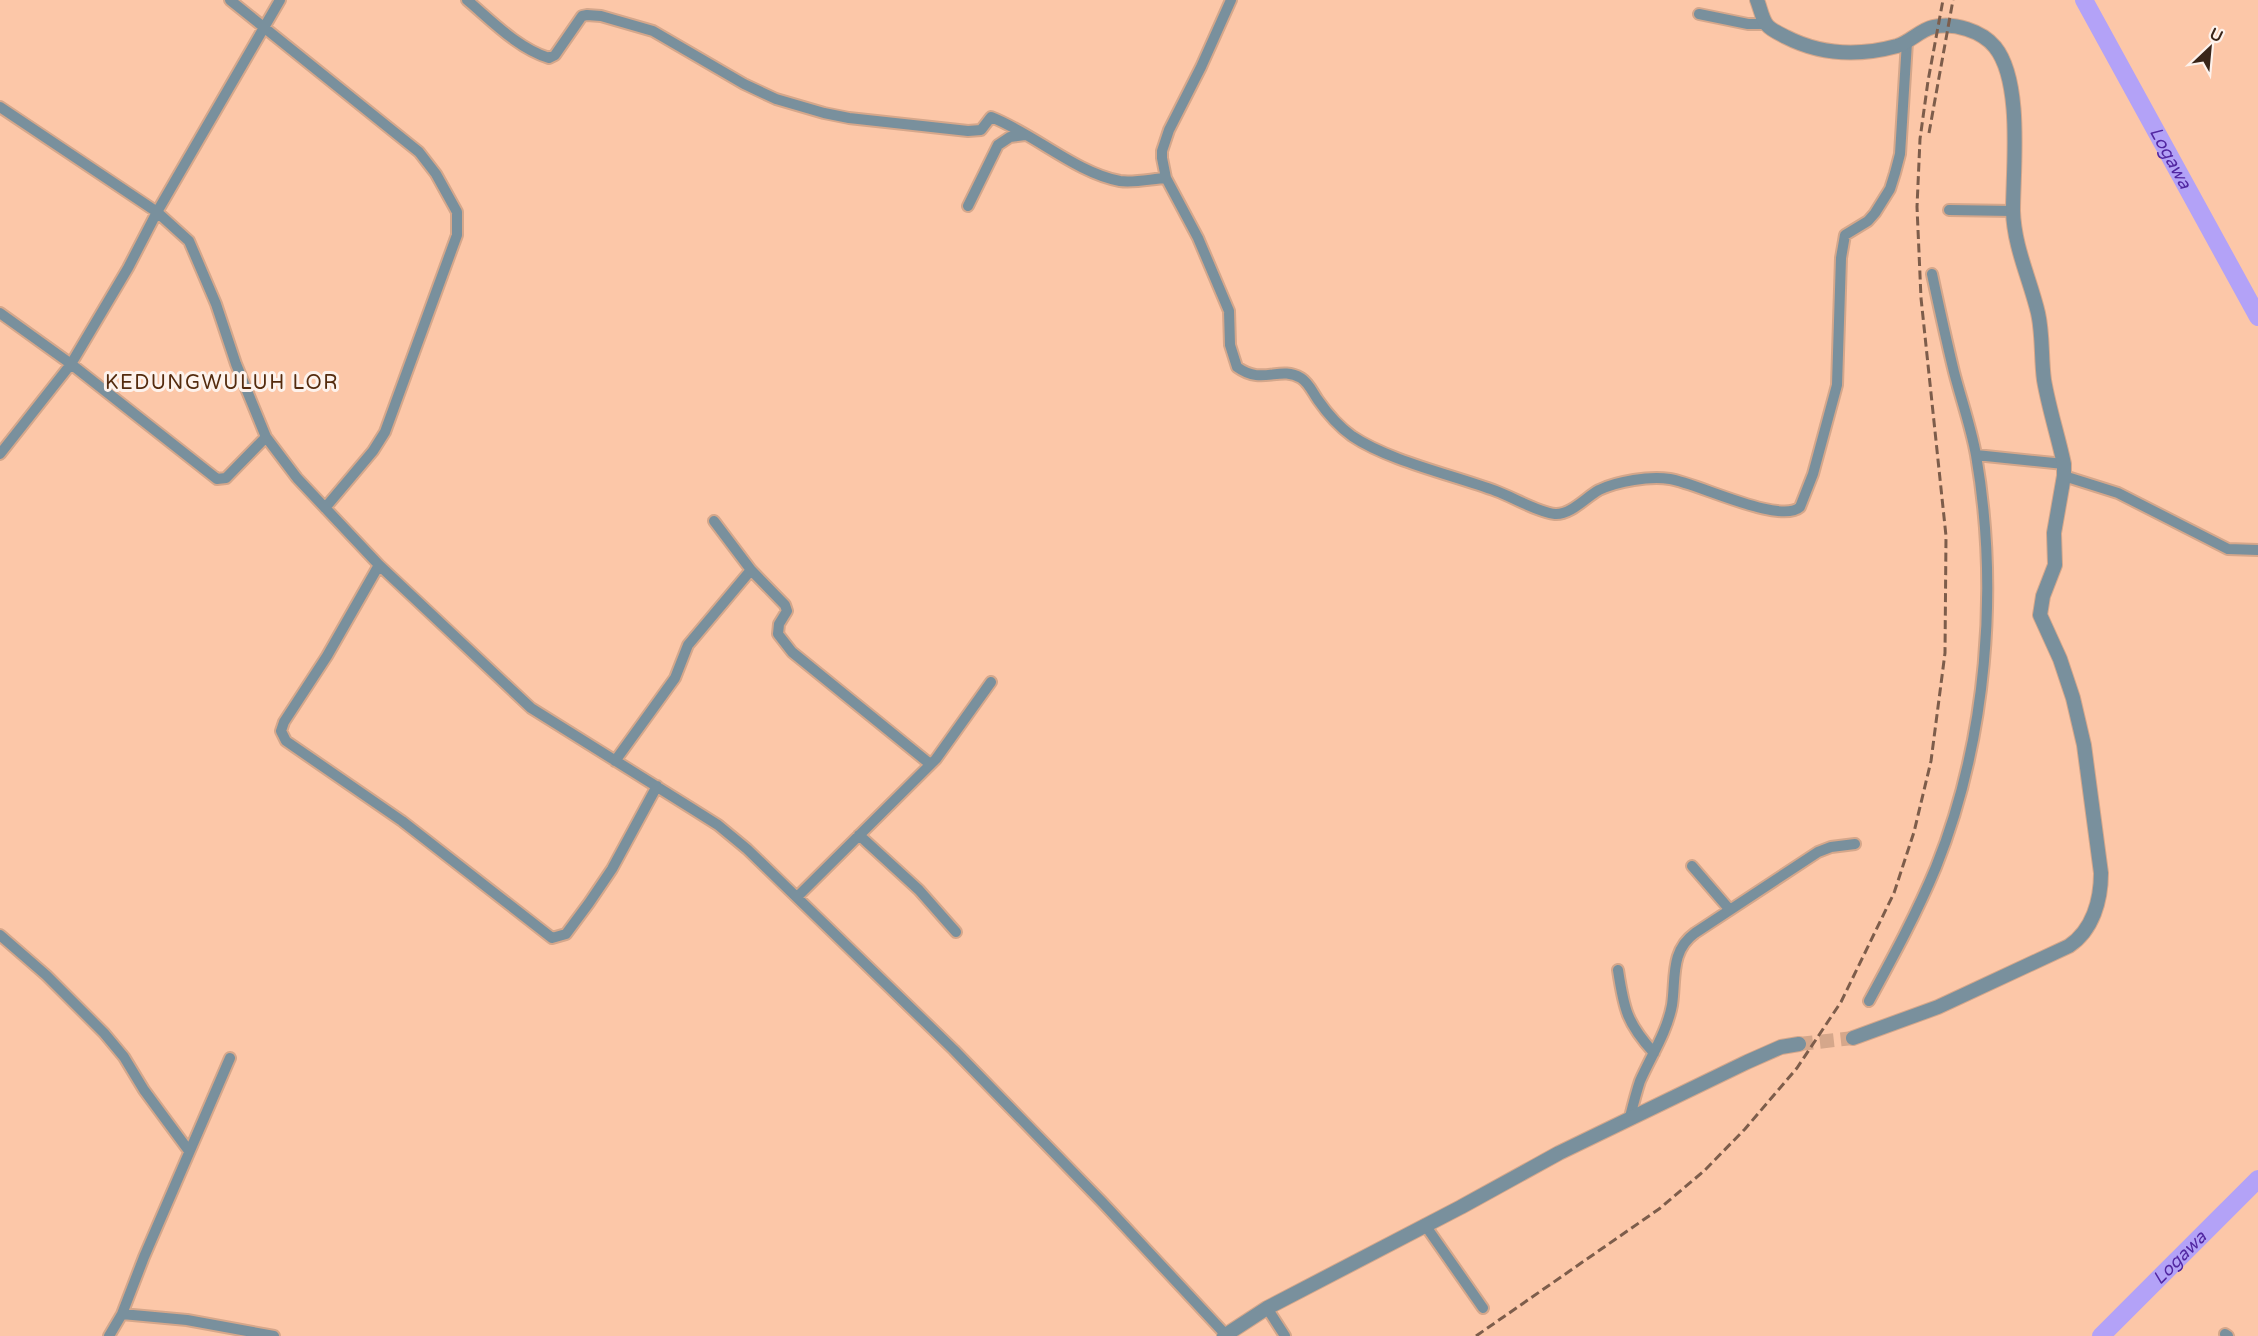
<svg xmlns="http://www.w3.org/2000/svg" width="2258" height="1336" font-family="'Varela Round',sans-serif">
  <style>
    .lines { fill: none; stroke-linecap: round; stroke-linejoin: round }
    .river { stroke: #b3a2f7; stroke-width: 18 }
    .tertiary-tunnel { stroke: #d5a78b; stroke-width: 14; stroke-dasharray: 14 7; stroke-linecap: butt }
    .minor-casing { stroke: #d5a78b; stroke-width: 14 }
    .tertiary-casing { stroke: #d5a78b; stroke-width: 16 }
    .minor { stroke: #79909d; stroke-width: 10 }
    .tertiary { stroke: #79909d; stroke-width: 14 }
    .rail { stroke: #7d5d4b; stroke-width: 3; stroke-dasharray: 9 4.5; stroke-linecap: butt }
    .labels { text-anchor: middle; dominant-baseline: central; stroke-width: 6; stroke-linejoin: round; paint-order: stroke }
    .water-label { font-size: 18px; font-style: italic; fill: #5227a2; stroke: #fdf2ec }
    .quarter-label { font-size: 20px; letter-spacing: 1.5px; fill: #542b0e; stroke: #fdf2ec }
  </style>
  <rect width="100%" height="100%" fill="#fcc7a8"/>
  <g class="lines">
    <g class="river">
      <path id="s1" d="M2084,0l174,317"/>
      <path id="s2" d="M2101,1336l157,-157"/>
    </g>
    <path class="tertiary-tunnel" d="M1799,1044l54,-6"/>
    <defs>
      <path id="minor" d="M230,0l189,152 17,22 21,38v23l-72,197 -12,19 -48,57
        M467,0c24,20 50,48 82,58l6,-3 27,-39 5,-1 14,1 52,15 91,53 32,15 48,14 25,5 119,13 13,-1 10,-13c42,16 85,56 129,64 14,2 31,-2 46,-3
        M1231,0l-30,67 -32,63 -7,21v7l4,20 32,60 31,73 1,34 7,22c26,19 42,-2 64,11 8,5 12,15 17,22 9,13 20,26 34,36 37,25 101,39 144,55 17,6 41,21 59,23 16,1 31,-17 44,-24 19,-9 50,-14 71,-11 27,4 110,46 130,28l13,-33 24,-89 4,-127 4,-23 23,-14 7,-8 15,-24 5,-16 5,-19 7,-112
        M1699,14l49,10h18
        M0,107l157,105 32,29 27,63 20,60 30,73 31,41 82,87 152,143 160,100 27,17 29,24 207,201 149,153 123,132
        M968,206l30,-61 12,-8 15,-2
        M1949,210l64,1
        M0,313l71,51 146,115 9,-1 40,-41
        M0,454l71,-90 57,-96 29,-56 123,-212
        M1976,455l88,9
        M2064,476l54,17 110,56 30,1
        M714,521l37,49 34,35 2,6 -8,13 -1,10 14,18 138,112
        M379,565l-52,91 -43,66 -3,9 5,10 116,80 150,117 14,-4 23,-31 23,-34 45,-83
        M615,761l60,-83 13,-33 63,-75
        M859,835l60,55 37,42
        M1692,866l38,44
        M797,897l139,-138 55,-77
        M0,935l46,40 58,58 20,24 20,33 45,61
        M1618,970c6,40 9,53 36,83
        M1869,1001c24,-44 48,-88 67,-134 51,-127 63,-278 40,-412 -5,-28 -15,-56 -22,-83 -8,-33 -15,-65 -22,-98
        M1630,1117c3,-12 6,-24 10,-36 11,-25 27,-49 32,-76 4,-27 -2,-54 23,-72l123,-81 13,-5 24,-3
        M1425,1225l58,83
        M1267,1308l18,28
        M122,1314l22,-57 86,-199
        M2225,1334l3,2
        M109,1336l13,-22 65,6 87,16"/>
      <path id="tertiary" d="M1757,0c3,7 5,19 10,25 4,5 13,9 19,12 35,18 74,19 111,9 13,-4 23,-16 36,-19 21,-5 49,4 62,20 28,35 18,121 18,164 1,36 17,68 25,102 5,22 3,45 6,67 5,29 14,56 20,84v12l-10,57 1,32 -12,31 -3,19 20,44 13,39 11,47 17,128c0,27 -8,57 -32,73l-131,61 -85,31
        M1224,1336l43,-28 194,-101 98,-54 188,-91 34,-15 18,-3"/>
    </defs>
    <use href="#minor" class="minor-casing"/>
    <use href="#tertiary" class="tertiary-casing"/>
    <use href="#minor" class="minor"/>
    <use href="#tertiary" class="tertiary"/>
    <path class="rail" d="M1929,133l24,-133
      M1476,1336l183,-127 45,-38 41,-42 52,-61 44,-66 53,-109 20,-61 17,-71 14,-108 1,-117 -25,-238 -4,-91 3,-68 8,-58 15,-81"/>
  </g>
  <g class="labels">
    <g class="water-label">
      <text stroke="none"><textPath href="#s1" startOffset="180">Logawa</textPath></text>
      <text stroke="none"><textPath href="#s2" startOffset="111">Logawa</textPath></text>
    </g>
    <g class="quarter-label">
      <text x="222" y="383">KEDUNGWULUH LOR</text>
    </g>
  </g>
  <g transform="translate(2210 48) rotate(26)" stroke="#fdf2ec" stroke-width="4.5" paint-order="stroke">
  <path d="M0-4.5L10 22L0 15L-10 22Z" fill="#392519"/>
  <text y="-9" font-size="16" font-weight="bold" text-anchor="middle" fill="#392519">U</text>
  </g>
</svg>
